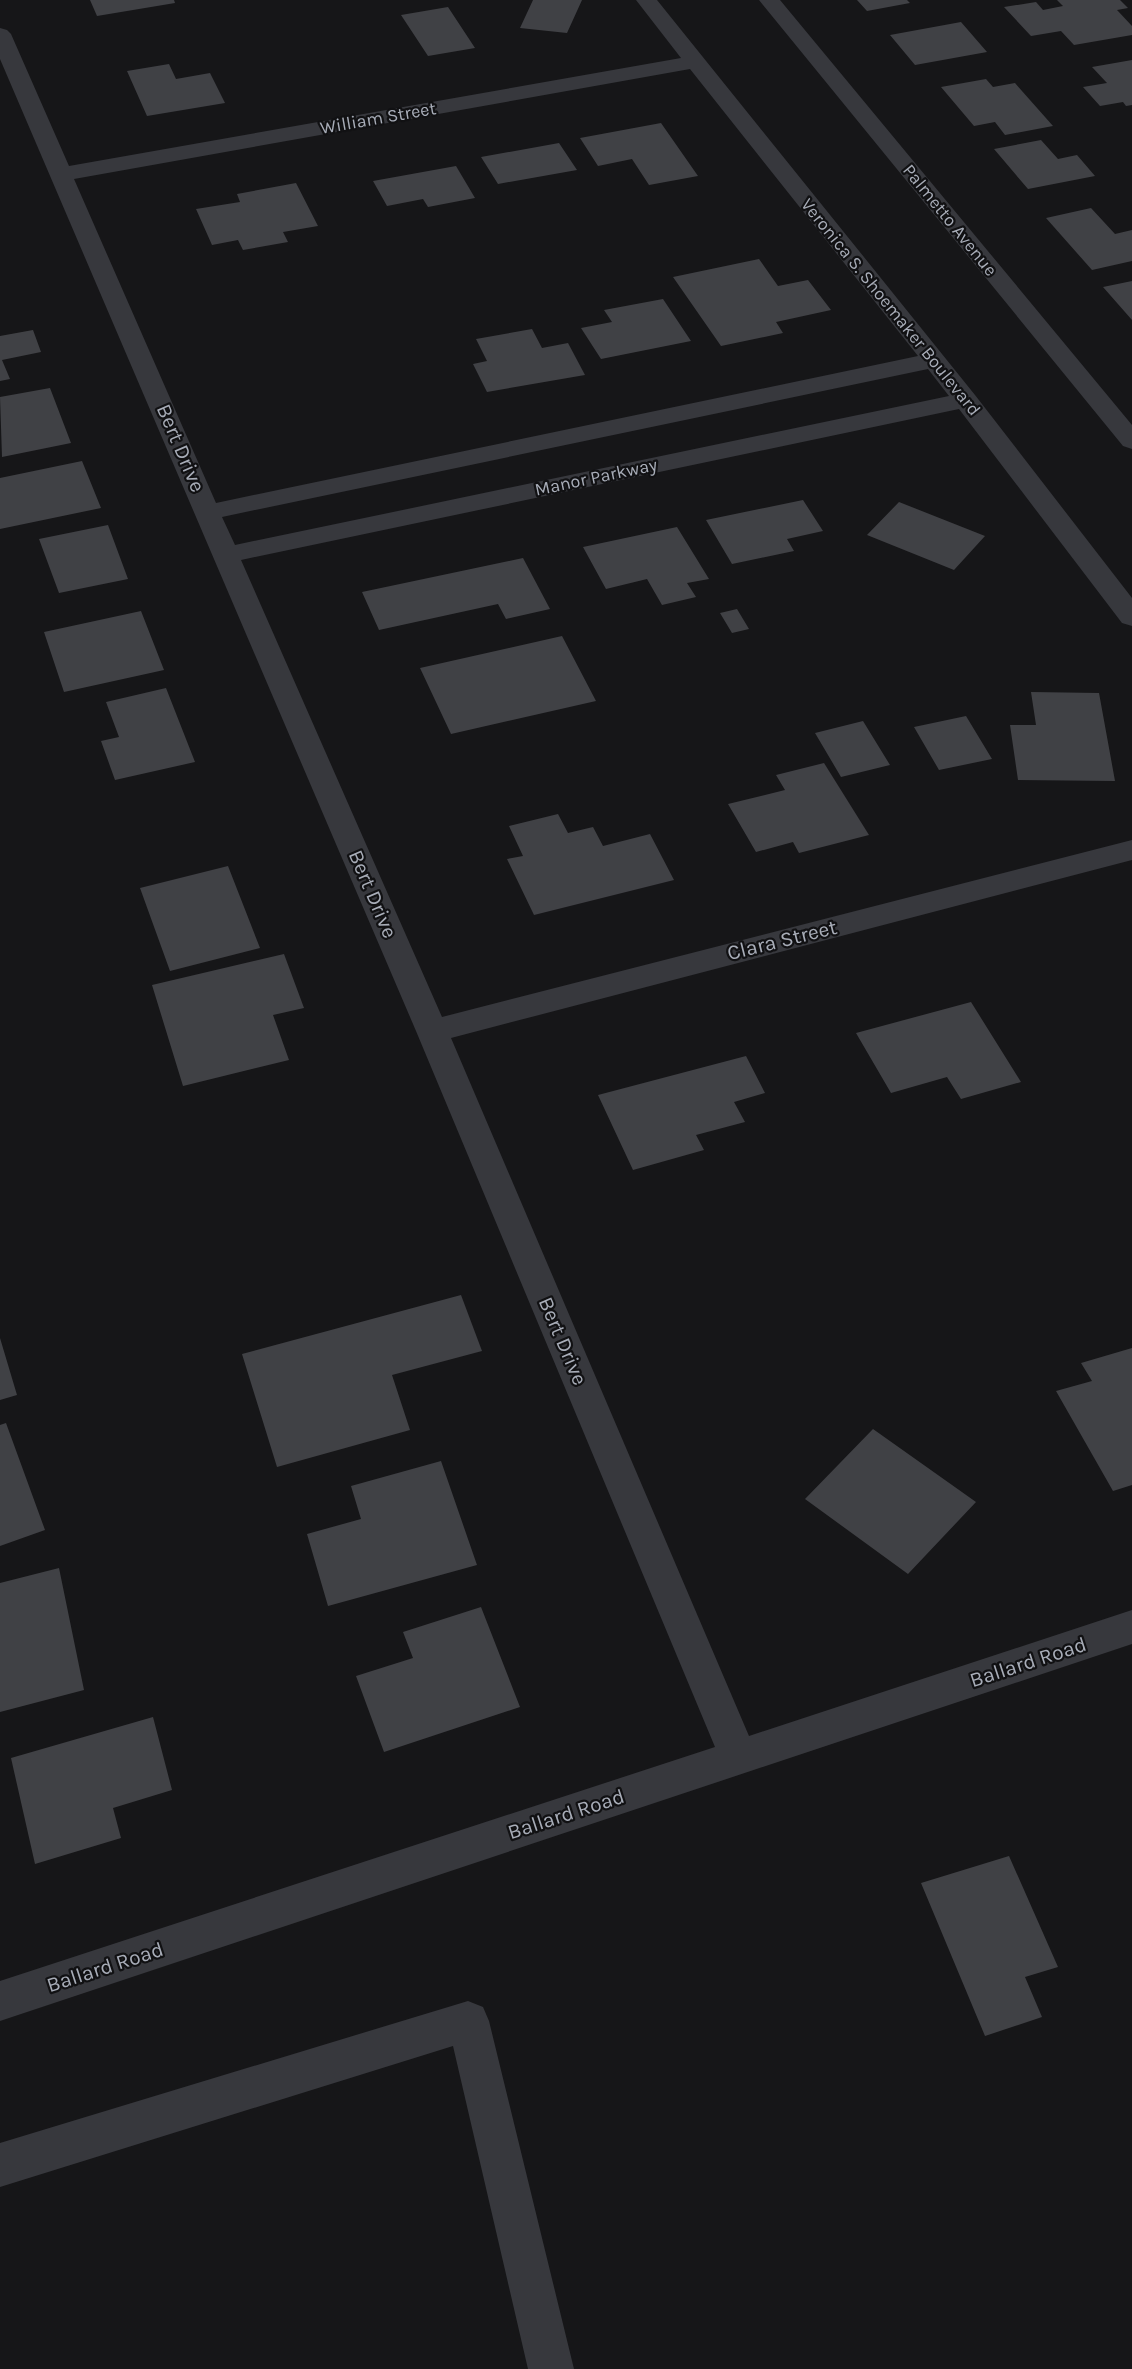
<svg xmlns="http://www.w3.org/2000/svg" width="1132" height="2369" font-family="Karla,sans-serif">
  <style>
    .building { fill: #404145 }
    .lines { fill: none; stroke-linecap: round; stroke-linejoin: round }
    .minor { fill: #37383d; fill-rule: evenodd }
    .labels { text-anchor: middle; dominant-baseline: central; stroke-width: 4.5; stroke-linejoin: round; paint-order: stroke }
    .far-street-label { font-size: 18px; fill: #a8adb8; stroke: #111113 }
    .street-label { font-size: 21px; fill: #a8adb8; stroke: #111113 }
  </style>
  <rect width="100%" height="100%" fill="#161618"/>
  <path class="building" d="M90,0h84l1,3 -78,13z
    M533,0h49l-15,33 -47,-5z
    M857,0h50l3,3 -43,8z
    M1057,0h63l8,8 -11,2 15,16v9l-58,10 -13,-14 -30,5 -27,-29 32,-5 7,8 20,-4z
    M448,7l27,41 -47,8 -27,-41z
    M961,22l26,30 -72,13 -25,-30z
    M1132,60v45l-6,1 -3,-4 -23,4 -17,-19 24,-4 -15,-16z
    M169,64l7,15 34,-6 15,30 -78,13 -20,-45z
    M986,79l7,8 22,-4 38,43 -48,9 -10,-13 -21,4 -33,-39z
    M661,123l37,53 -49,9 -17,-26 -34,7 -18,-28z
    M1041,140l17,19 19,-4 18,21 -67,13 -34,-40z
    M559,143l18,27 -79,14 -17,-27z
    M456,166l19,32 -47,9 -5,-8 -36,7 -14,-25z
    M296,183l22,43 -35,6 5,10 -45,8 -5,-10 -26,5 -16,-36 44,-7 -3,-8z
    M1091,208l24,26 17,-4v31l-40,9 -46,-52z
    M759,259l19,27 30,-6 23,30 -55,12 7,11 -62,13 -48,-69z
    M1132,281v39l-29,-33z
    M663,299l28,42 -90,18 -20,-31 31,-6 -8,-12z
    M532,329l10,19 26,-5 17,32 -98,17 -14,-28 14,-3 -11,-22z
    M33,330l8,22 -39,8 8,19 -10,2v-45z
    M50,388l21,55 -69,14 -2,-60z
    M82,461l19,47 -101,21v-51z
    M803,500l20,31 -36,8 7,12 -62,13 -26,-44z
    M899,502l86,34 -31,34 -87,-35z
    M108,525l20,54 -69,14 -20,-54z
    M677,527l32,52 -22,4 9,14 -34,8 -15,-26 -41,10 -23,-42z
    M523,558l27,51 -44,10 -8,-15 -119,26 -17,-38z
    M737,609l12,20 -17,4 -12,-20z
    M141,611l23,59 -100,22 -20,-60z
    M562,636l34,65 -145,33 -31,-66z
    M166,688l29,74 -80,18 -14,-39 18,-4 -13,-35z
    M1031,692l68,1 16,88 -97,-1 -8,-55h26z
    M966,716l26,43 -53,11 -25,-43z
    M863,721l27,44 -49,12 -26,-44z
    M824,763l45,72 -70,18 -6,-11 -37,10 -28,-48 57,-14 -9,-15z
    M558,814l10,19 25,-6 10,19 47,-12 24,46 -140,35 -27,-56 16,-3 -14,-30z
    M228,866l32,82 -90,23 -30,-83z
    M284,954l20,54 -31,7 16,45 -106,26 -31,-101z
    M971,1002l50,80 -60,17 -14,-22 -56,16 -35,-60z
    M746,1056l19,37 -31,9 11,20 -49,13 8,15 -71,20 -35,-75z
    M461,1295l21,56 -90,24 18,55 -133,37 -35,-113z
    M0,1338l17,57 -17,5z
    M1132,1348v137l-19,6 -57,-100 36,-10 -11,-18z
    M6,1423l39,107 -45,16v-121z
    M873,1429l103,73 -68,72 -103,-75z
    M441,1461l36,104 -149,41 -21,-72 54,-15 -10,-33z
    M59,1568l25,122 -84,22v-129z
    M481,1607l39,100 -136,45 -28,-76 57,-18 -10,-26z
    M153,1717l19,73 -59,18 8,30 -86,26 -24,-106z
    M1009,1856l49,111 -33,10 17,40 -57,19 -64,-153z"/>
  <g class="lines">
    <path class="minor" d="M636,0h21l318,395 157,203v28l-10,-3 -163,-214 -718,151 201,457 690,-177v20l-681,178 298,698 383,-126v34l-1132,377v-40l715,-234 -299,-716 -416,-972v-31l7,2 4,4 58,132 612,-108zM690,69l228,287 -702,147 -142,-324zM928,369l21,27 -714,149 -13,-28z
      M759,0h21l352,425v24l-9,-3z
      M468,2001l15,6 6,14 85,348h-46l-75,-323 -453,141v-44z"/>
  </g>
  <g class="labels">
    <g class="far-street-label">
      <text transform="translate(378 118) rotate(-10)">William Street</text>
      <text transform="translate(950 220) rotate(51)">Palmetto Avenue</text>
      <text transform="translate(891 307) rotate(51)">Veronica S. Shoemaker Boulevard</text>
      <text transform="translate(596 477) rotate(-12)">Manor Parkway</text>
    </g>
    <g class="street-label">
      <text transform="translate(181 448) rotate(67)">Bert Drive</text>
      <text transform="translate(373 894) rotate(67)">Bert Drive</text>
      <text transform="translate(782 940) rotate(-14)">Clara Street</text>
      <text transform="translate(563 1341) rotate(67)">Bert Drive</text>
      <text transform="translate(1028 1662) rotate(-18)">Ballard Road</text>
      <text transform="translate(566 1814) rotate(-18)">Ballard Road</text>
      <text transform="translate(105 1967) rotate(-18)">Ballard Road</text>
    </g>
  </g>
</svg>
